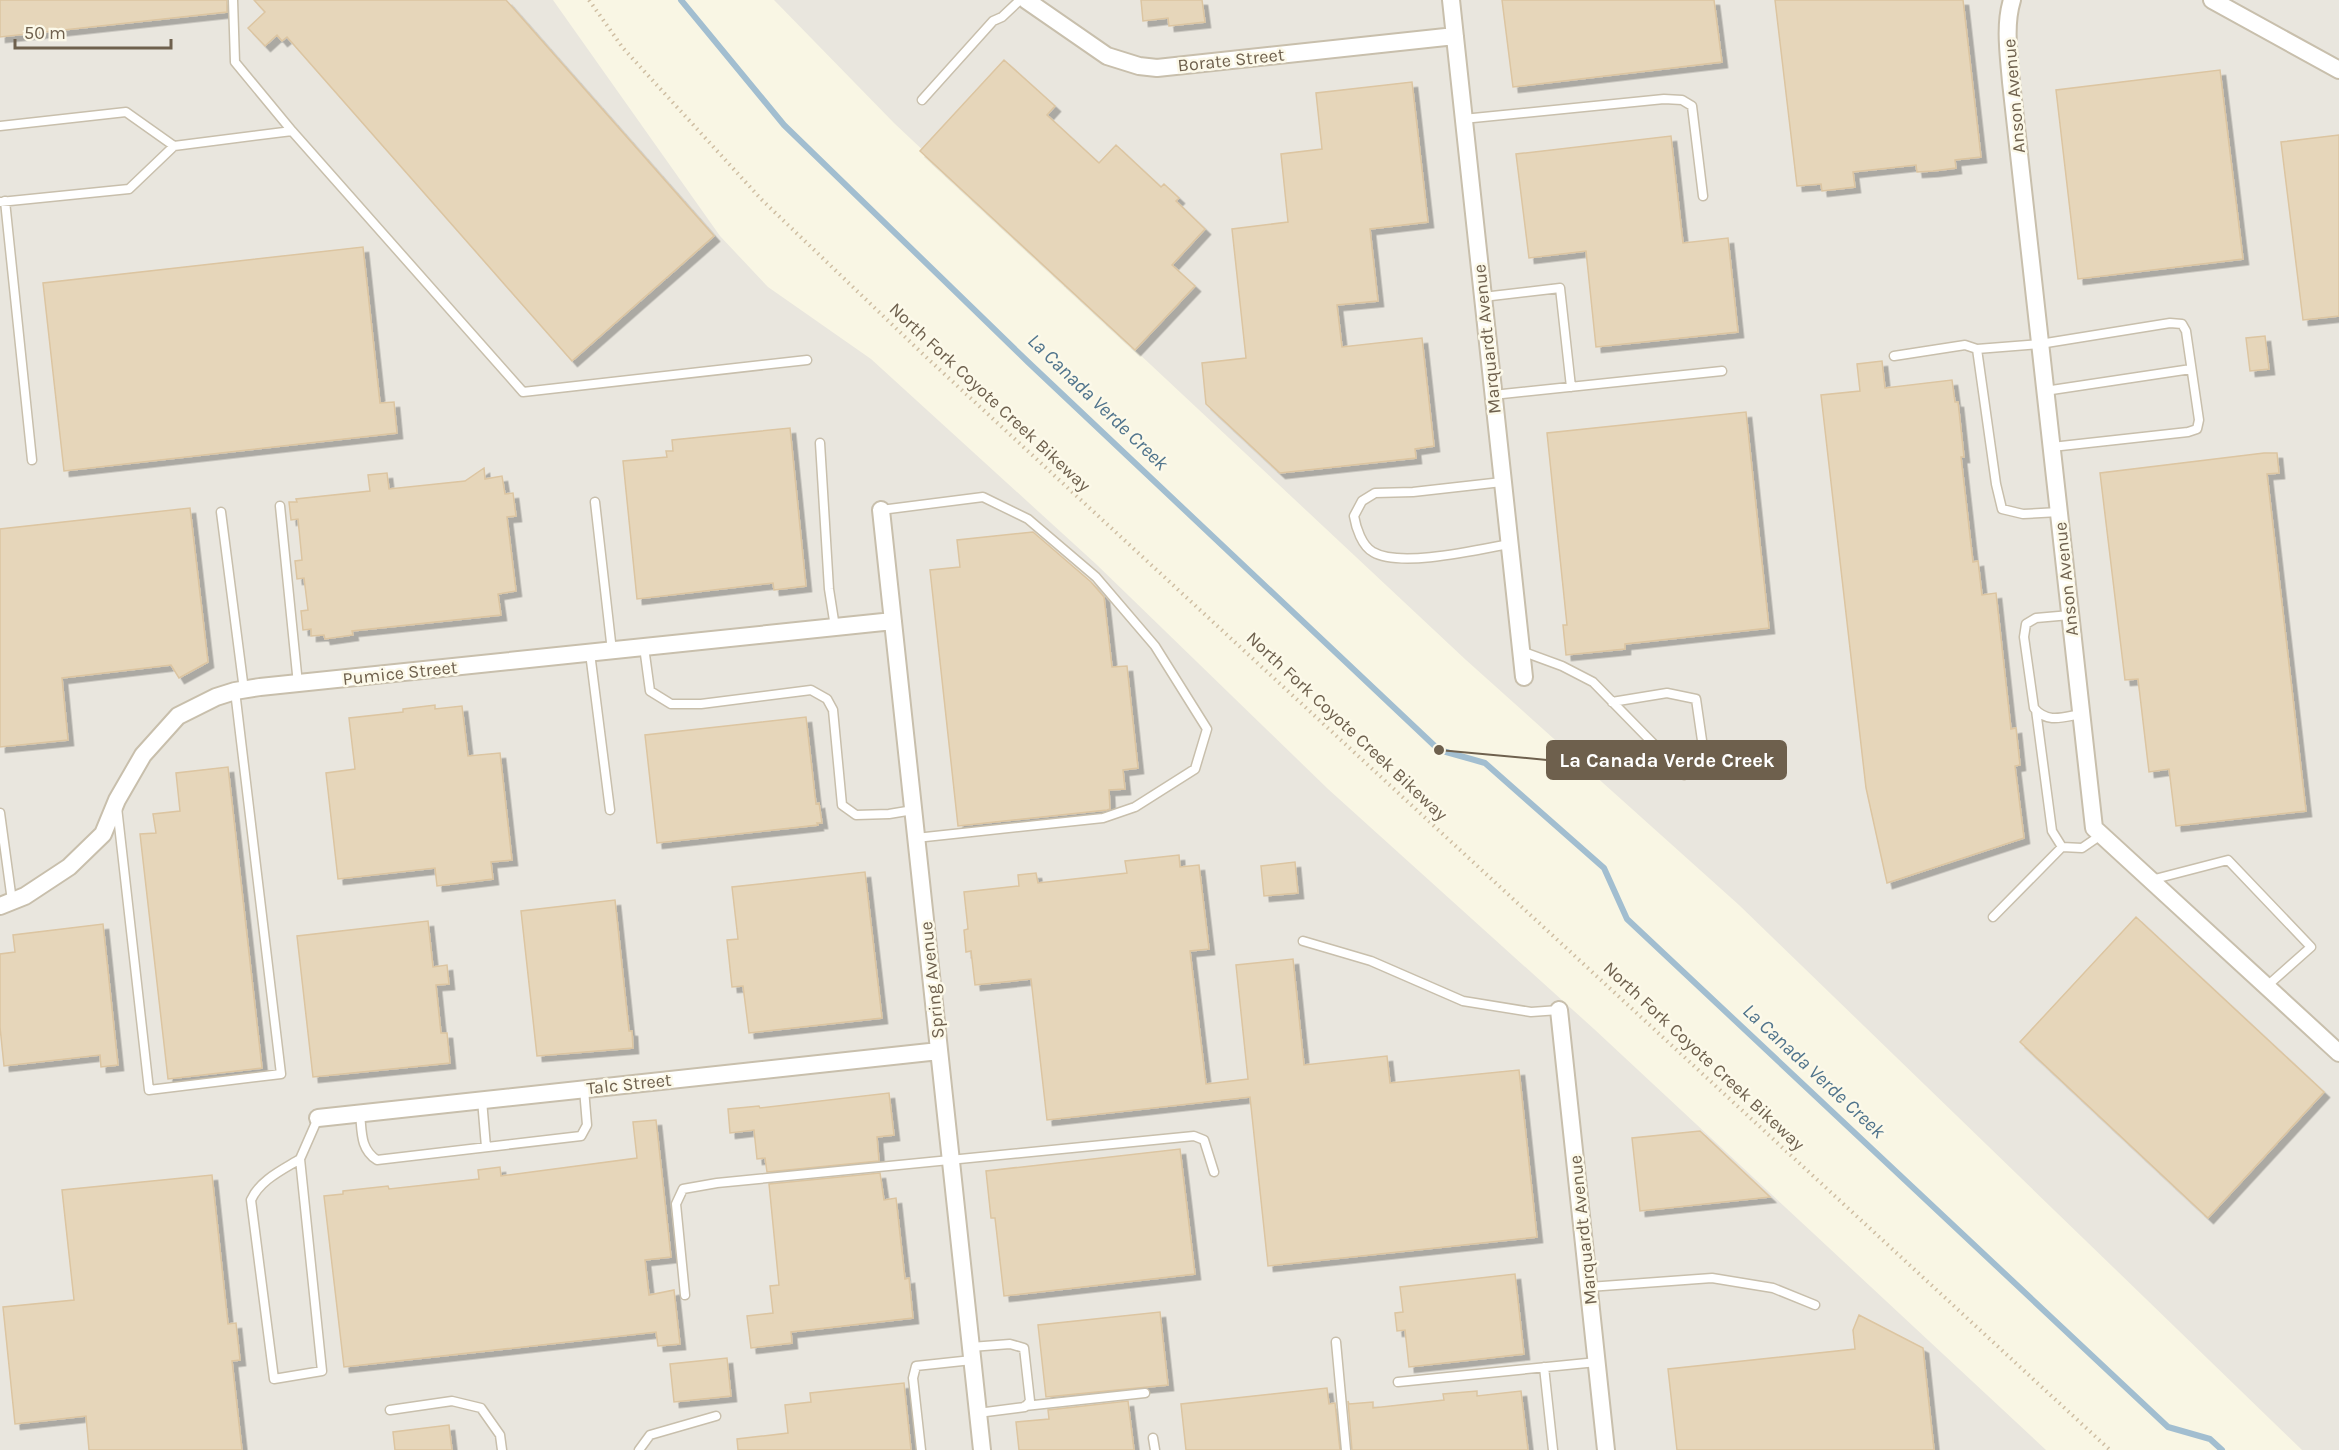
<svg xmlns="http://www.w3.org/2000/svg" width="2339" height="1450" font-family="Karla,sans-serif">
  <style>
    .industrial { fill: #e9e6de }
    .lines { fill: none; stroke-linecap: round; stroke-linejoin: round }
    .stream { stroke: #a2bed0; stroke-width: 6 }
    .building { fill: #e6d6ba; stroke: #dcc5a1; stroke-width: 1.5; filter: url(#shadow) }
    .service-casing { stroke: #c8bfac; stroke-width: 11 }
    .minor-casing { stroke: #c8bfac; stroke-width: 20 }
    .path { stroke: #cfbea2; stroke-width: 4; stroke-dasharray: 1.5 4.5; stroke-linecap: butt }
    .service { stroke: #fff; stroke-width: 8 }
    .minor { stroke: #fff; stroke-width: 16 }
    .labels { text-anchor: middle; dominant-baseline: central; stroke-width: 5; stroke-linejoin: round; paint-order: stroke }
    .street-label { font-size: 18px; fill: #6e604d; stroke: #fcf9e9 }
    .water-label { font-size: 20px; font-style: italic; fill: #50748c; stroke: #fcf9e9 }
    .leader { fill: none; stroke: #6e604d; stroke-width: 2 }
    .callout-dot { fill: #6e604d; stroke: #fcf9e9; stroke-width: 2 }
    .callout { fill: #6e604d; stroke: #6e604d; stroke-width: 2 }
    .callout-label { font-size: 20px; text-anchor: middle; font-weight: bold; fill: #fff }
  </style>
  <defs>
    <filter id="shadow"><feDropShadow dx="5.5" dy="5.5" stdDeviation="0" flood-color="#0004"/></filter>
  </defs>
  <rect width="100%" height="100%" fill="#f9f6e4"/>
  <path class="industrial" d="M0,0h553l167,236 48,51 103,72 225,205 232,225 266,240 452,421h-2046z
    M774,0h1565v1450h-37l-563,-545 -273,-245 -315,-295 -257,-242z"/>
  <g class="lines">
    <path class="stream" d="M681,0l103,125 244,237 411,388 46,13 119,105 23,51 541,508 42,12 12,11"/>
  </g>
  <path class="building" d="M0,0h227v12l-227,25z
    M254,0h252l208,236 -142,125 -285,-324 -5,4 -5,-6 -12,11 -17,-18 17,-16z
    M1141,0h61l3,22 -36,4 -1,-8 -25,3z
    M1502,0h212l8,62 -209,25z
    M1775,0h188l18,157 -26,3 1,8 -23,3 -16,1 -1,-7 -63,7 2,15 -33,4 -1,-7 -24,2z
    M1004,60l51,46 -8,9 52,48 17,-18 45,42 3,-3 15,14 -3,3 29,28 -33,36 23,21 -60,64 -215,-199z
    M2220,70l23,189 -165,20 -22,-189z
    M1412,82l16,140 -58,7 8,72 -41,4 5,42 80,-9 12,108 -19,3 1,9 -136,15 -74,-69 -4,-41 44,-5 -14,-129 56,-7 -7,-68 41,-5 -6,-56z
    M2339,135v181l-36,4 -22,-178z
    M1671,136l12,107 45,-5 10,94 -142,15 -10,-96 -57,7 -13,-104z
    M363,247l17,156 14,-1 3,31 -333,38 -21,-188z
    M2265,336l4,33 -19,2 -4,-33z
    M1882,361l3,27 67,-8 3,22h3l1,9 5,46h-3l12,105 5,-1 4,34 14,-2 15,136 5,-1 4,37 -5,1 9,72 -137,45 -21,-95 -45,-393 39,-4 -3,-27z
    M1746,412l23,216 -144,16v5l-59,6 -3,-30h4l-20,-192z
    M790,428l16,158 -32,4 -1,-7 -136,16 -14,-138 44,-4 -1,-6h7l-1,-11z
    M2264,453h13l2,20 -12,1 39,337 -130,15 -7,-57 -20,3 -11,-93 -13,1 -25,-207z
    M484,468l1,11 17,-3 3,18 8,-1 3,23 -9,1 9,74 -18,3 3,21 -149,16 1,4 -28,4 -1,-4 -13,1v-7l-8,1 -2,-19 7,-1 -4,-32 -7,1 -2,-18 7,-1 -4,-41 -7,1 -2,-18h8l-1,-3 74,-8 -2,-16 19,-2 2,16 76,-8z
    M190,508l18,154 -29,16 -8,-13 -109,13 6,62 -68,7v-218z
    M1033,532l58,50 13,15 8,70 15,-1 11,102 -15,2 2,19 -16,1 1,19 -3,1 -149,16 -28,-256 30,-3 -3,-27z
    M435,705v4l27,-3 6,50 32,-3 12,107 -21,2 2,17 -56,7 -2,-18 -97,11 -12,-106 29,-4 -6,-51 54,-6v-3z
    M806,717l10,87 3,-1 3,20h-5l1,2 -161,18 -12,-108z
    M228,767l34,301 -94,11 -28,-245 16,-1 -3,-19 27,-3 -4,-38z
    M1179,855l1,12 19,-2 10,84 -19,2 16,133 42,-5 -12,-114 57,-6 11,106 83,-9 3,27 129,-13 18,167 -269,29 -18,-169 -203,23 -16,-141 -56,6 -4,-34 -5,1 -2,-22 4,-1 -4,-37 55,-6 -1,-11 18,-2 2,10 89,-10 -2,-12z
    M1295,862l3,31 -34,3 -3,-30z
    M865,872l17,146 -133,15 -6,-47 -11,1 -5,-47 11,-1 -6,-52z
    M615,900l14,131h3l1,17 -96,8 -16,-145z
    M2136,917l188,175 -116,126 -188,-176z
    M428,921l5,46 14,-2 2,19 -13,1 5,48h6l3,30 -137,14 -16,-141z
    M103,924l15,141 -17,2 -1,-12 -96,11 -4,-39v-73l15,-2 -2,-17z
    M889,1093l5,42 -17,2 2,24 -112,11 -2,-14 -8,1 -3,-29 -24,3 -2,-24 31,-3 1,2z
    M656,1120l15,137 -26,3 4,35 25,-5 6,54 -22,2 -2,-14 -312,35 -20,-171 19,-2v-3l45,-5 1,3 90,-10 -1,-9 22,-3 1,9 136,-18 -4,-36z
    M1700,1131l70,66 -130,14 -8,-73z
    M1180,1149l15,125 -191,22 -9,-78h-4l-5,-47z
    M880,1173l4,27 12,-2 9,81 4,-1 4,40 -122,14 1,11 -41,5 -4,-32 26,-3 -3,-27 9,-1 -10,-101z
    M212,1175l16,149 8,-1 4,37 -8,1 10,89h-153l-3,-34 -71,8 -12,-117 71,-7 -12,-110z
    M1515,1274l9,80 -115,13 -4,-37 -8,1 -2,-18 8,-1 -3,-25z
    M1160,1312l8,73 -122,12 -8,-72z
    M1859,1315l64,33 11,102h-257l-9,-81 187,-20 -2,-19z
    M727,1358l4,38 -57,6 -4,-38z
    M904,1383l7,67h-173l-1,-11 51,-6 -3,-28 26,-3 -1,-9z
    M1327,1388l2,16 6,-1 5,47h-154l-5,-46z
    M1477,1391v5l44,-5 7,59h-176l-4,-49 1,3 24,-2v6l71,-8 -1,-6z
    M1128,1401l6,49h-115l-3,-28 33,-3 -1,-9z
    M449,1425l3,25h-57l-2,-18z"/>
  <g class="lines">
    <defs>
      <path id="service" d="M233,0l2,62 57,69
        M922,100l71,-79 9,-4 18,-17
        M1463,119l201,-20 18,1 10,6 11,90
        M0,126l126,-14 48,34
        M5,201l27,259
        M0,202l129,-13 45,-43 118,-15 231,261 284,-32
        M1483,297l77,-9 11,99
        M1977,349l63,-5 130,-21 12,1 4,7 13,89 -2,9 -9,3 -136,15
        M1894,356l71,-11 12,4 19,135 6,25 21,5 36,-2
        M2045,391l146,-22
        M1493,395l229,-24
        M820,443l9,146 6,38
        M1502,482l-89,10 -38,1 -13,8 -8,15c2,12 8,30 19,36 27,16 104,-2 136,-8
        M595,502l17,149
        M280,506l18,178
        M881,510l102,-13 45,22 68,58 59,69 52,83 -12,40 -60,38 -32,11 -187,20
        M221,512l23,178
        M2070,615l-34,3 -10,6 -2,13 10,71c14,16 29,9 47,6
        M644,647l6,44 21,13h30l110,-14 16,9 6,11 9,95 14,10 33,-1 24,-4
        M1521,651l41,15 31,16 91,93 22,-7 -10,-69 -29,-6 -55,9
        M590,653l20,157
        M2036,710l16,121 10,16 20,1 19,-13
        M117,807l32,283 132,-16 -46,-383
        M0,813l12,88
        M2151,880l77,-20 83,87 -44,39
        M1993,917l69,-70
        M1303,941l68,20 92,40 68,11 28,-2
        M482,1100l4,47
        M360,1113c2,19 0,36 17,47l204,-24 6,-11 -3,-36
        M300,1159c-18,11 -40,21 -49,41l23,179 48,-8 -22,-212 18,-41
        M1589,1287l123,-9 61,10 42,17
        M685,1295l-9,-91 7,-15 34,-6 477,-47 10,4 10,32
        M1336,1342l10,108
        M971,1347l39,-3 14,4 6,53 -5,6 -47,6
        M1544,1367l9,83
        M1398,1382l199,-20
        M1025,1406l120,-13
        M390,1410l62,-9 29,7 19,27 2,15
        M1153,1438l2,12
        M639,1450l11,-15 66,-19
        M921,1450l-8,-72 3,-12 56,-6"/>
      <path id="minor" d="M1026,0l81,56 32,10 18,2 298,-32
        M1451,0l73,677
        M2012,0c-8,26 -3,56 -1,82l83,746 245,225
        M2212,0l127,70
        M881,510l101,940
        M0,906l25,-10 44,-29 34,-33 14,-34 26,-45 35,-39 38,-19 19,-6 25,-4 633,-66
        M1559,1010l47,440
        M318,1118l621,-67"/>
    </defs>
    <use href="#service" class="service-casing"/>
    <use href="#minor" class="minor-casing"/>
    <path class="path" d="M589,0l34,48 139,152 164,157 1184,1093"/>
    <use href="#service" class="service"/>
    <use href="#minor" class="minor"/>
  </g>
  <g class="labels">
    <g class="street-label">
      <text transform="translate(1231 60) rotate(-6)">Borate Street</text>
      <text transform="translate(2014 96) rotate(-95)">Anson Avenue</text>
      <text transform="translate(1487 339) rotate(-96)">Marquardt Avenue</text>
      <text transform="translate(990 397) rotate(43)">North Fork Coyote Creek Bikeway</text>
      <text transform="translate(2066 579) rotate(-96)">Anson Avenue</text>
      <text transform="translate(400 673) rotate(-6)">Pumice Street</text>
      <text transform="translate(1347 726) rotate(43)">North Fork Coyote Creek Bikeway</text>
      <text transform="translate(932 980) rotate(-96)">Spring Avenue</text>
      <text transform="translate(1704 1056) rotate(43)">North Fork Coyote Creek Bikeway</text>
      <text transform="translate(629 1084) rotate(-6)">Talc Street</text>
      <text transform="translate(1583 1230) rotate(-96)">Marquardt Avenue</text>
    </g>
    <g class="water-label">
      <text transform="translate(1098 402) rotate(44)">La Canada Verde Creek</text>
      <text transform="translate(1814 1071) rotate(43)">La Canada Verde Creek</text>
    </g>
  </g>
  <path class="leader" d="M1439 750L1547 760"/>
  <circle class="callout-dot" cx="1439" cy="750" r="6"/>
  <rect class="callout" x="1547" y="741" width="239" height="38" rx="6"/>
  <g class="callout-label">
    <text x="1667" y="767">La Canada Verde Creek</text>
  </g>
  <path d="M15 39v9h156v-9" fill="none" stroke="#6e604d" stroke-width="3"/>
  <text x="24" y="39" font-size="18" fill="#6e604d" stroke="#fcf9e9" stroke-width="4.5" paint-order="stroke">50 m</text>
</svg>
